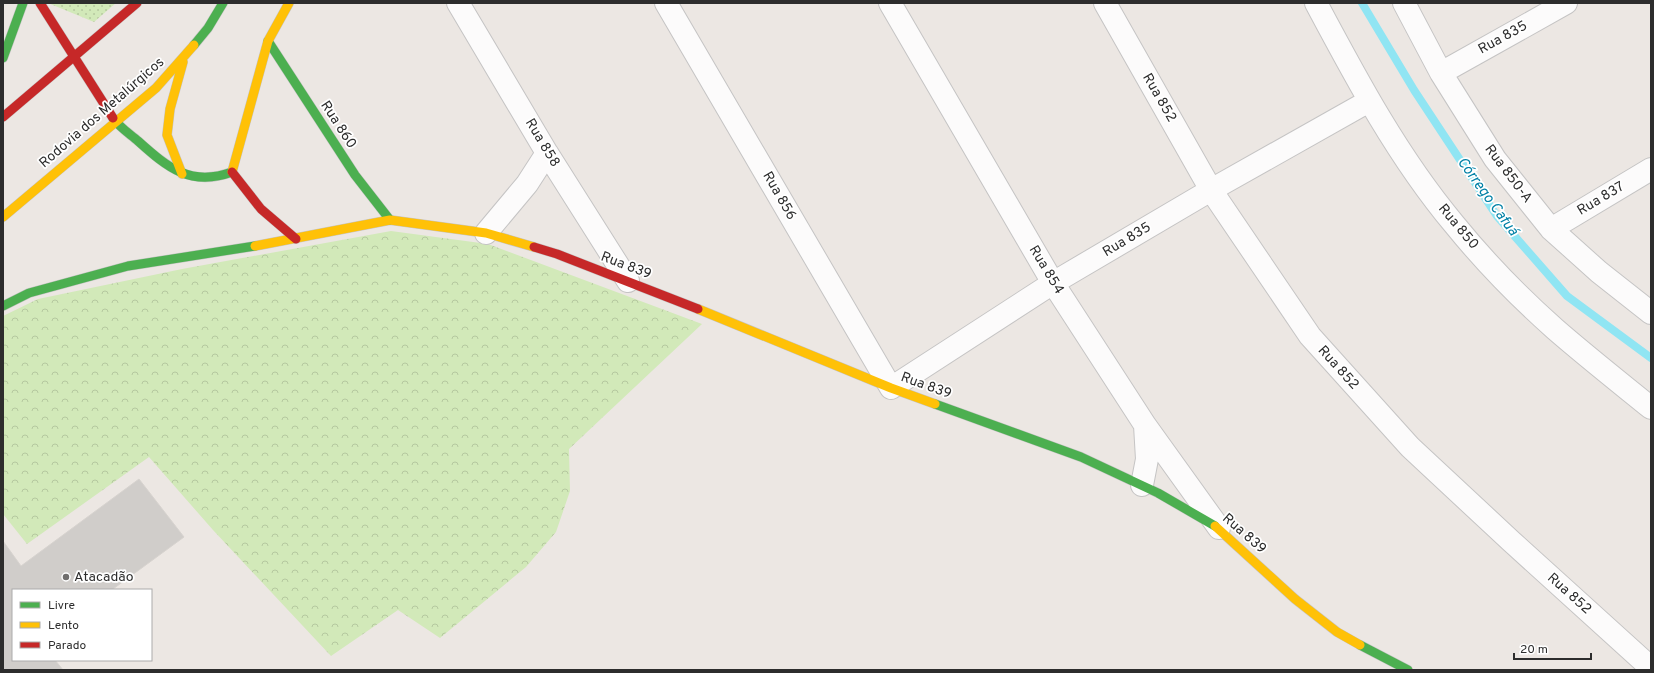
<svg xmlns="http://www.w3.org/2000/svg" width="1654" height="673" font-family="Overpass,sans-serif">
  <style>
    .forest { fill: url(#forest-crowns) }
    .park { fill: url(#park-dots) }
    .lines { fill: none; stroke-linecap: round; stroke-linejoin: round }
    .stream { stroke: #90e5f3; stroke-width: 8 }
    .building { fill: #d0cdca; stroke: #d7d3cf }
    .street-casing { stroke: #c5c4c4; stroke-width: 24 }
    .fast-casing { stroke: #c5c4c4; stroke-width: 10 }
    .slow-casing { stroke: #c5c4c4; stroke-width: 10 }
    .jam-casing { stroke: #c5c4c4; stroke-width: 10 }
    .street { stroke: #fcfbfb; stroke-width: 22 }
    .fast { stroke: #4caf50; stroke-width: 9 }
    .slow { stroke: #ffc107; stroke-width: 9 }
    .jam { stroke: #c62828; stroke-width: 9 }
    .poi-dot { fill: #706e6d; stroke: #fff; stroke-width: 1.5 }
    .labels { text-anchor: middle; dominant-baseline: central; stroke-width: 3.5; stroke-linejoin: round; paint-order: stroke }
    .street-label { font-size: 14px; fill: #2d2d2d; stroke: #fff }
    .poi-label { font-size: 14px; fill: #2d2d2d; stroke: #fff; text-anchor: start }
    .water-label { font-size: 15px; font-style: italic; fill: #0180a6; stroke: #fff }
  </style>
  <defs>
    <pattern id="forest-crowns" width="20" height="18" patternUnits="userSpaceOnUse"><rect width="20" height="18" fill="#d2e9b9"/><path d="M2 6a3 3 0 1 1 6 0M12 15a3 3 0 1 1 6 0" fill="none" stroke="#b5c89f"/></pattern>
    <pattern id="park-dots" width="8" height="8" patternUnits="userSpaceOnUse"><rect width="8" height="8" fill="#d2e9b9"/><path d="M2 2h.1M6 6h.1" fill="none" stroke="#b5c89f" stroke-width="1.8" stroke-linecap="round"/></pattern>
  </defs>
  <rect width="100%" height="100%" fill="#ece7e3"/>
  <path class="forest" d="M391,231l97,13 214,80 -133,125 1,42 -14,41 -30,35 -86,71 -42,-28 -67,46 -118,-126 -64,-73 -122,87 -24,-30v-198l35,-17 144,-30z"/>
  <path class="park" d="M48,3h68l-22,19z"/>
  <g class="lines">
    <path class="stream" d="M1362,3l52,87 83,126 70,80 84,62"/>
  </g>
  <path class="building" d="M139,479l45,58 -71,52 1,1h-101v70h42l8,10h-60v-129l18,25z"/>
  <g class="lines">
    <defs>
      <path id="street" d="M458,3l89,150 81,128
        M666,3l225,385 162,-105 158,-93 158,-89
        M890,3l163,280 92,142 74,103
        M1105,3l106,187 99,146 100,111 102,95 139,126
        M1316,3c41,77 82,154 138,221 30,37 65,73 101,105 31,27 64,53 96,79
        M1404,3l37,70 54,86 56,70 48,43 52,41
        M1441,73l125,-70
        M1551,229l100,-60
        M486,233l41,-49 20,-31
        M1142,485l5,-26 -2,-34"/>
      <path id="fast" d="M268,41l87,134 35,45
        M194,45l14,-17 15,-25
        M3,58l20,-55
        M113,118c6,9 17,16 25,23 30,27 53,46 94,31
        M3,306l26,-13 99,-27 127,-20
        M935,404l146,53 77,36 57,33
        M1360,645l48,25"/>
      <path id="slow" d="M232,172l36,-131 21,-38
        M182,174l-15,-39 3,-26 13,-47
        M3,217l153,-129 38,-43
        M255,246l135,-26 96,13 48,14
        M698,309l193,79 44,16
        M1215,526l80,73 42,33 23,13"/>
      <path id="jam" d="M40,3l73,115
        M3,117l134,-114
        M232,172l29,37 35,30
        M534,247l23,7 141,55"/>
    </defs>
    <use href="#street" class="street-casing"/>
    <use href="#fast" class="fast-casing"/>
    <use href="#slow" class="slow-casing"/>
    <use href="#jam" class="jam-casing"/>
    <use href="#street" class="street"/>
    <use href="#fast" class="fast"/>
    <use href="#slow" class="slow"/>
    <use href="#jam" class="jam"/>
  </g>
  <circle class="poi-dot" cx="66" cy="577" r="4"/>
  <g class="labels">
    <g class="street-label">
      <text transform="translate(1503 38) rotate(-29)">Rua 835</text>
      <text transform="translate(1159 98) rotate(60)">Rua 852</text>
      <text transform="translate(102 113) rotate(-41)">Rodovia dos Metalúrgicos</text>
      <text transform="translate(338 125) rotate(57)">Rua 860</text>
      <text transform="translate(542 143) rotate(59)">Rua 858</text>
      <text transform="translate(1508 174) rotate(53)">Rua 850-A</text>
      <text transform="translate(779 196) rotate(60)">Rua 856</text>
      <text transform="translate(1601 199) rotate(-31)">Rua 837</text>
      <text transform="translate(1458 227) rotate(50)">Rua 850</text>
      <text transform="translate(1127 240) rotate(-31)">Rua 835</text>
      <text transform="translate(626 266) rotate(21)">Rua 839</text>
      <text transform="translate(1046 270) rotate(59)">Rua 854</text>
      <text transform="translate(1338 368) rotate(48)">Rua 852</text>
      <text transform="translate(926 386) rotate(20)">Rua 839</text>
      <text transform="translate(1244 534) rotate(41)">Rua 839</text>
      <text transform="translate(1569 594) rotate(42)">Rua 852</text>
    </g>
    <g class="poi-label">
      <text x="74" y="577">Atacadão</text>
    </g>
    <g class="water-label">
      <text transform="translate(1487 197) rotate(54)">Córrego Cafuá</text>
    </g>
  </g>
  <rect width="1654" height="673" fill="none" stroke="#2d2d2d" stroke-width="8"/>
  <rect x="12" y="589" width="140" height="72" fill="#ffffff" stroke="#ababab"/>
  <rect x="20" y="602" width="20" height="6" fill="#4caf50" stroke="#ababab"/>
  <text x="48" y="609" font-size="12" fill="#2d2d2d">Livre</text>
  <rect x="20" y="622" width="20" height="6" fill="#ffc107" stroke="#ababab"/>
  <text x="48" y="629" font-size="12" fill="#2d2d2d">Lento</text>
  <rect x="20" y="642" width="20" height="6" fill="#c62828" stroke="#ababab"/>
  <text x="48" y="649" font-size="12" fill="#2d2d2d">Parado</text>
  <path d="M1514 653v6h77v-6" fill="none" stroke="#2d2d2d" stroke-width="2"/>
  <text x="1520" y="653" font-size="12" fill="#2d2d2d" stroke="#ffffff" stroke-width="3" paint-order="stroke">20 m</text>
</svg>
